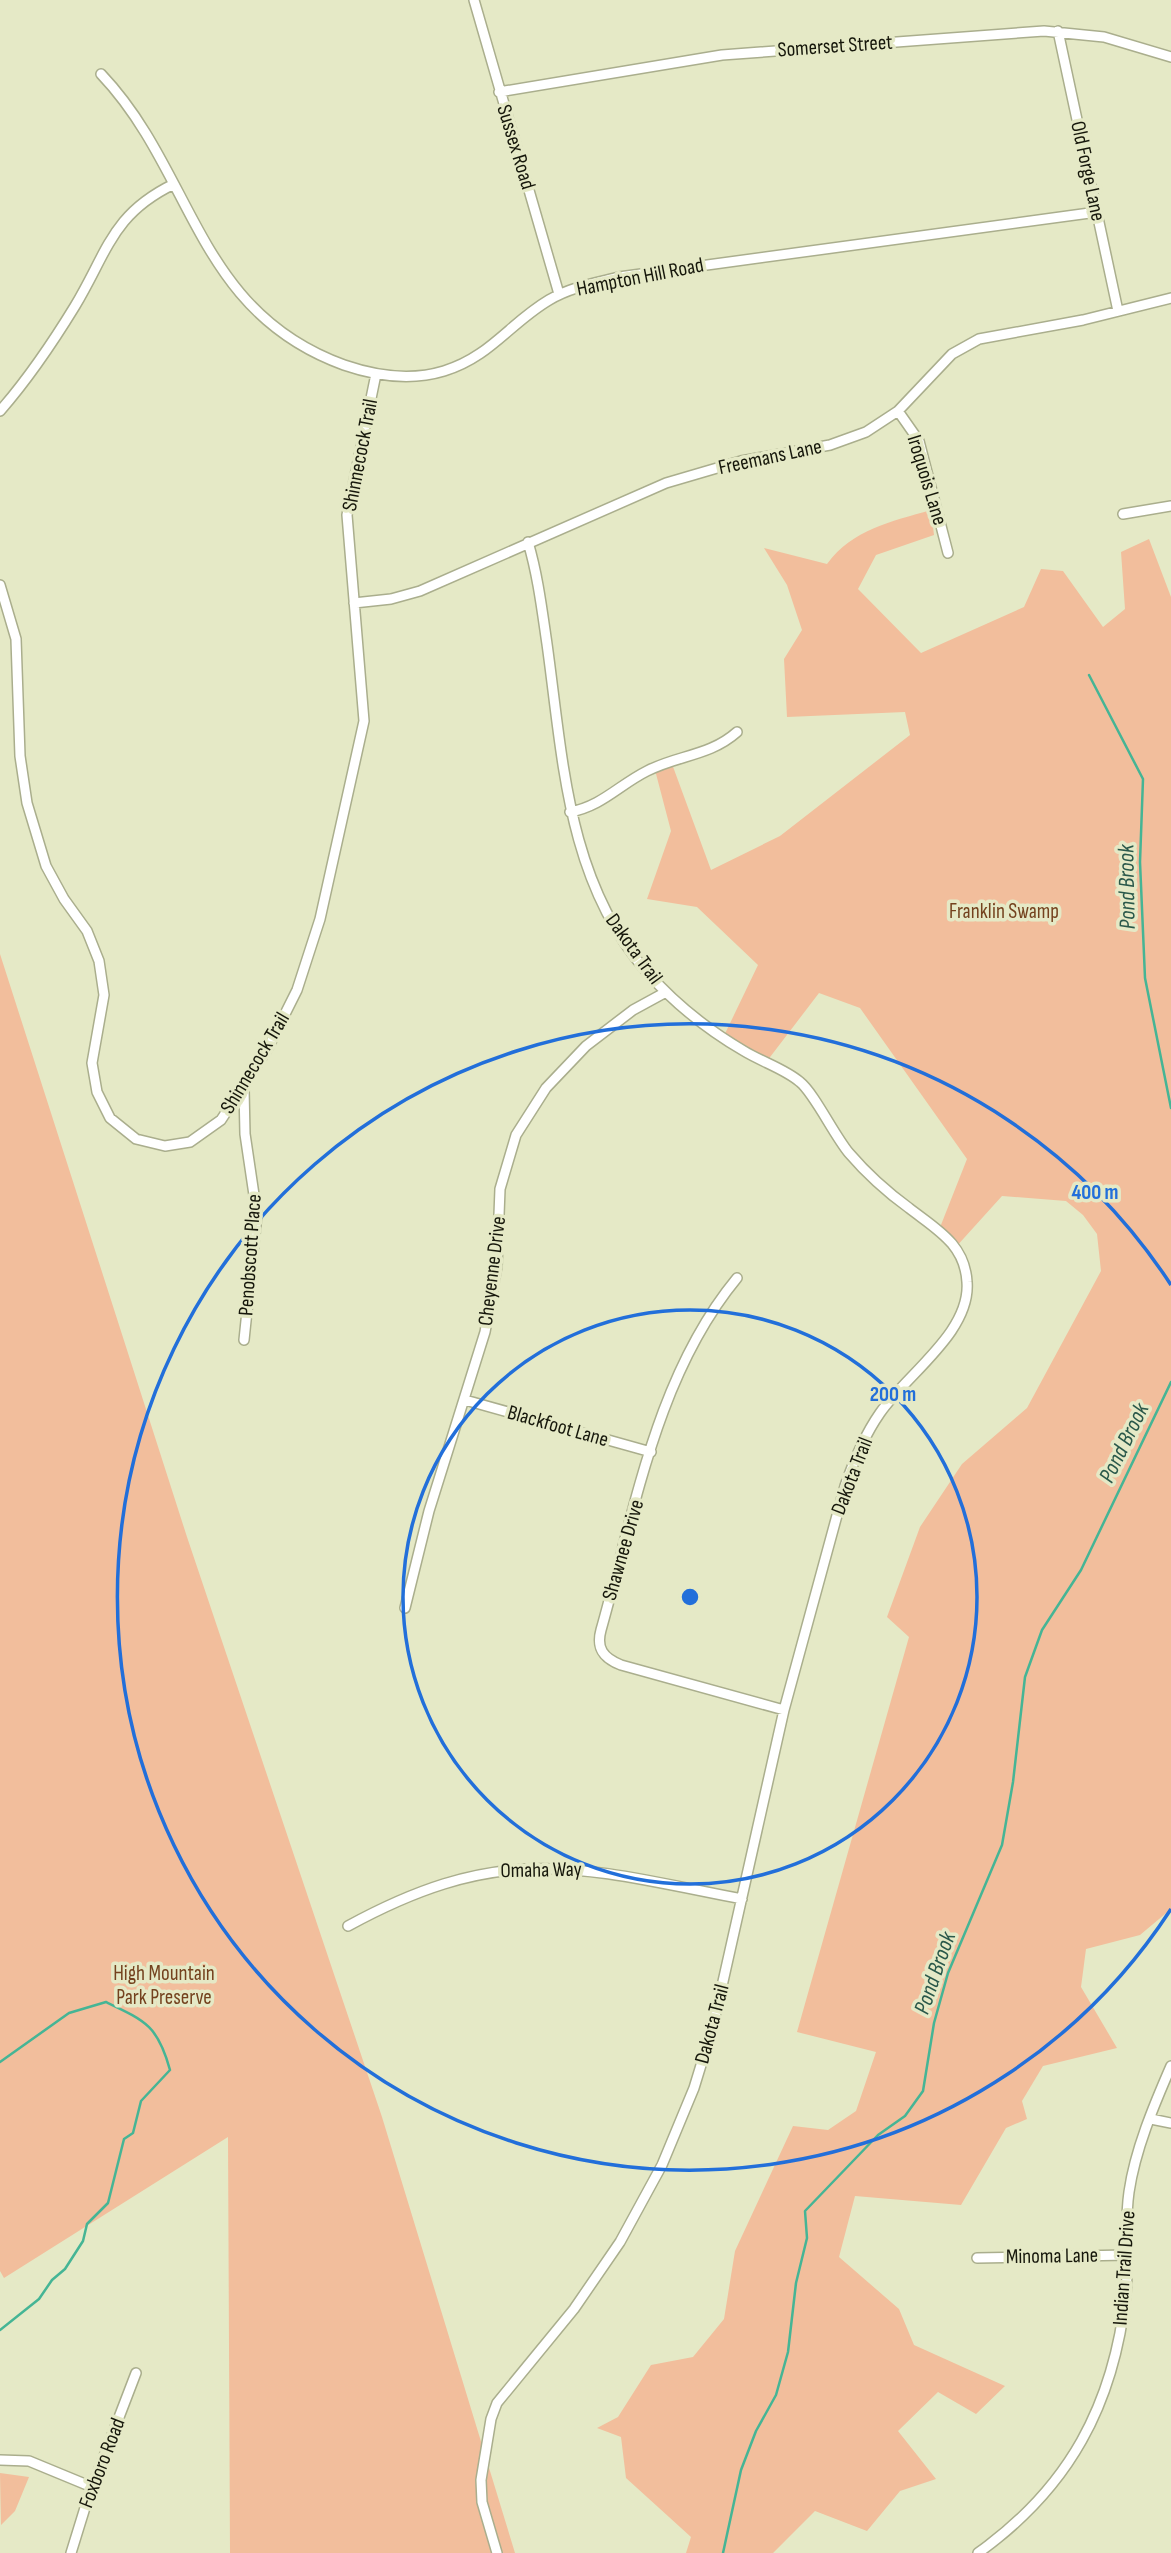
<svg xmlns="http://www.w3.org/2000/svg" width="1171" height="2553" font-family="'Sofia Sans Condensed',sans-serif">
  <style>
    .green { fill: #f2be9c }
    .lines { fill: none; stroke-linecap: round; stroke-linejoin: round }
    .stream { stroke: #45b595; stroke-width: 2.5 }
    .street-casing { stroke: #aaae8d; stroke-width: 12 }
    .street { stroke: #fff; stroke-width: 9 }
    .ring { fill: none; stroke: #226fda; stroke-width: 3.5 }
    .labels { text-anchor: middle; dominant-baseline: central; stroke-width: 7; stroke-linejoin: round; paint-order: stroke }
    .street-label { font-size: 21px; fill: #16170b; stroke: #e5e9c6 }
    .park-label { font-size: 21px; fill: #74421e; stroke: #e5e9c6 }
    .water-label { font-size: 23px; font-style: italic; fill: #2a584a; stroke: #e5e9c6 }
    .centre { fill: #226fda; stroke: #e5e9c6; stroke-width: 3.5 }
    .ring-label { font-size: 21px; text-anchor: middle; font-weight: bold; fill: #226fda; stroke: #e5e9c6; stroke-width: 7; stroke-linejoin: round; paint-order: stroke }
  </style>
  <rect width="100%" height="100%" fill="#e5e9c6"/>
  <path class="green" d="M931,510l3,25 -58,20 -18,34 63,64 103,-46 17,-38 22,2 40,56 22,-18 -4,-57 28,-13 22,58v1312l-31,26 -54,14 -5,38 36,61 -74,18 -21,35 5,18 -21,9 -45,77 -106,-9 -16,61 60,52 15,36 91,41 -29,28 -38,-22 -40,39 38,48 -36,12 -33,40 -52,-20 -42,42h-87l5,-16 -65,-59 -5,-41 -24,-9 21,-11 33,-52 42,-8 31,-38 11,-68 58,-125 35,4 28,-19 20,-59 -79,-20 112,-395 -22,-20 33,-90 42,-63 65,-56 74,-137 -4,-37 -14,-19 -17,-14 -64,-5 -47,52 -18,-13 30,-76 -107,-151 -41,-15 -55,72 -43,-23 37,-77 -61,-58 -50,-8 24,-68 -16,-61 17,-6 39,106 69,-34 130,-101 -5,-23 -118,5 -3,-58 18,-29 -15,-45 -23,-37 63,16c26,-35 63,-42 104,-54z
    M0,954l187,583 195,580 133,436h-285l-2,-416 -224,141 -4,-7z
    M0,2473l29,4 -14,34 -14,14z"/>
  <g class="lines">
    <path class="stream" d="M1089,675l54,104 -3,83 5,116 26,130
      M0,2062l69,-49 37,-11c40,19 52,24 64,68l-29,31 -8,32 -9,6 -16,64 -21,21 -4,17 -18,28 -13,11 -13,19 -39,31
      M723,2553l18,-83 15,-39 20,-36 12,-43 8,-69 11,-45 -2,-27 73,-76 27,-19 18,-25 11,-68 14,-50 54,-128 11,-63 12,-105 17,-47 39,-60 90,-188"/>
    <defs>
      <path id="street" d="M474,0l85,294
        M1058,31l60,280
        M101,74c94,99 94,237 243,291 32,11 67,16 100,6 46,-14 66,-48 105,-71 22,-13 46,-17 70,-23l478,-65
        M499,92l223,-37 322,-24 60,6 67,20
        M0,411c28,-32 53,-69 75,-105 33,-55 37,-92 99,-122
        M898,411l21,30 29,112
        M1123,514l48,-8
        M0,585l16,54 4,117 7,47 19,63 18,33 23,32 12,30 5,34 -12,68 5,29 13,26 26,21 29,7 25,-4 31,-22 47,-72 29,-58 23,-71 44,-198 -17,-206 29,-141
        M354,603l37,-4 29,-8 246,-108 75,-22 89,-16 36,-13 32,-21 54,-57 27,-15 104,-19 88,-22
        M570,812c32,-6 49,-27 77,-41 31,-16 63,-15 90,-39
        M737,1278c-81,98 -102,232 -136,352 -5,18 2,28 20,35l163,45
        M244,1340l13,-125 -12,-81 -1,-45
        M465,1400l186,52
        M405,1608l24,-97 56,-179 12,-66 3,-77 16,-54 30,-47 40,-42 47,-36 33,-18
        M348,1926c156,-85 230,-59 394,-27
        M1151,2119l20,4
        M977,2258l150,-3
        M0,2460l29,1 63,26
        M71,2553l17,-55 48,-125
        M497,2553l-15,-51 -1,-22 10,-61 6,-16 77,-94 46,-67 42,-77 32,-77 19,-62 71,-316 61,-224c9,-26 19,-50 35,-73 27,-39 91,-81 87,-131 -2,-38 -31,-53 -58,-74 -22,-16 -42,-34 -60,-55 -15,-18 -35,-60 -49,-71 -15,-13 -38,-20 -56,-31 -36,-21 -70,-48 -98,-80 -79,-91 -83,-212 -99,-327 -5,-34 -9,-68 -19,-102
        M978,2553c91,-65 136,-148 148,-260 3,-33 -2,-67 3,-101 6,-42 25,-87 42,-126"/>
    </defs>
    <use href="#street" class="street-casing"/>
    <use href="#street" class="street"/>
  </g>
  <g class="ring">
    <circle cx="690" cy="1597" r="287"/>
    <path d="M1171 1909A573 573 0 1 1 1171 1285"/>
  </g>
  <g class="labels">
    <g class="street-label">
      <text transform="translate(835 46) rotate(-4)">Somerset Street</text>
      <text transform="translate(516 147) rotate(73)">Sussex Road</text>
      <text transform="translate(1088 171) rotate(78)">Old Forge Lane</text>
      <text transform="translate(640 277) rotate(-11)">Hampton Hill Road</text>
      <text transform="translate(360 455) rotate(-79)">Shinnecock Trail</text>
      <text transform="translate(770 457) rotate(-12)">Freemans Lane</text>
      <text transform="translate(927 480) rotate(73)">Iroquois Lane</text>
      <text transform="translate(634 949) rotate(54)">Dakota Trail</text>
      <text transform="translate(255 1063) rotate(-59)">Shinnecock Trail</text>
      <text transform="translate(250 1255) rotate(-86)">Penobscott Place</text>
      <text transform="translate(492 1271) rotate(-83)">Cheyenne Drive</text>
      <text transform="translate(558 1426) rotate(16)">Blackfoot Lane</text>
      <text transform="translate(852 1476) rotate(-69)">Dakota Trail</text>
      <text transform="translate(623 1550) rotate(-74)">Shawnee Drive</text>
      <text transform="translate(541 1870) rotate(-1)">Omaha Way</text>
      <text transform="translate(712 2024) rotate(-75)">Dakota Trail</text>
      <text transform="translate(1052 2256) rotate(-1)">Minoma Lane</text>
      <text transform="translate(1124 2268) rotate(-86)">Indian Trail Drive</text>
      <text transform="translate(102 2463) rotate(-69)">Foxboro Road</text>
    </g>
    <g class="park-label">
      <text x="1004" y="911">Franklin Swamp</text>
      <text x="164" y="1973">High Mountain<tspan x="164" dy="24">Park Preserve</tspan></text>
    </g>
    <g class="water-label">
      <text transform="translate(1127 887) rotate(-91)">Pond Brook</text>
      <text transform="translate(1124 1443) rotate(-64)">Pond Brook</text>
      <text transform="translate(935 1973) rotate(-71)">Pond Brook</text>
    </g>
  </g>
  <circle cx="690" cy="1597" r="10" class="centre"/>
  <g class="ring-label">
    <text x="1095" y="1199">400 m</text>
    <text x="893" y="1401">200 m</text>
  </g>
</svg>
